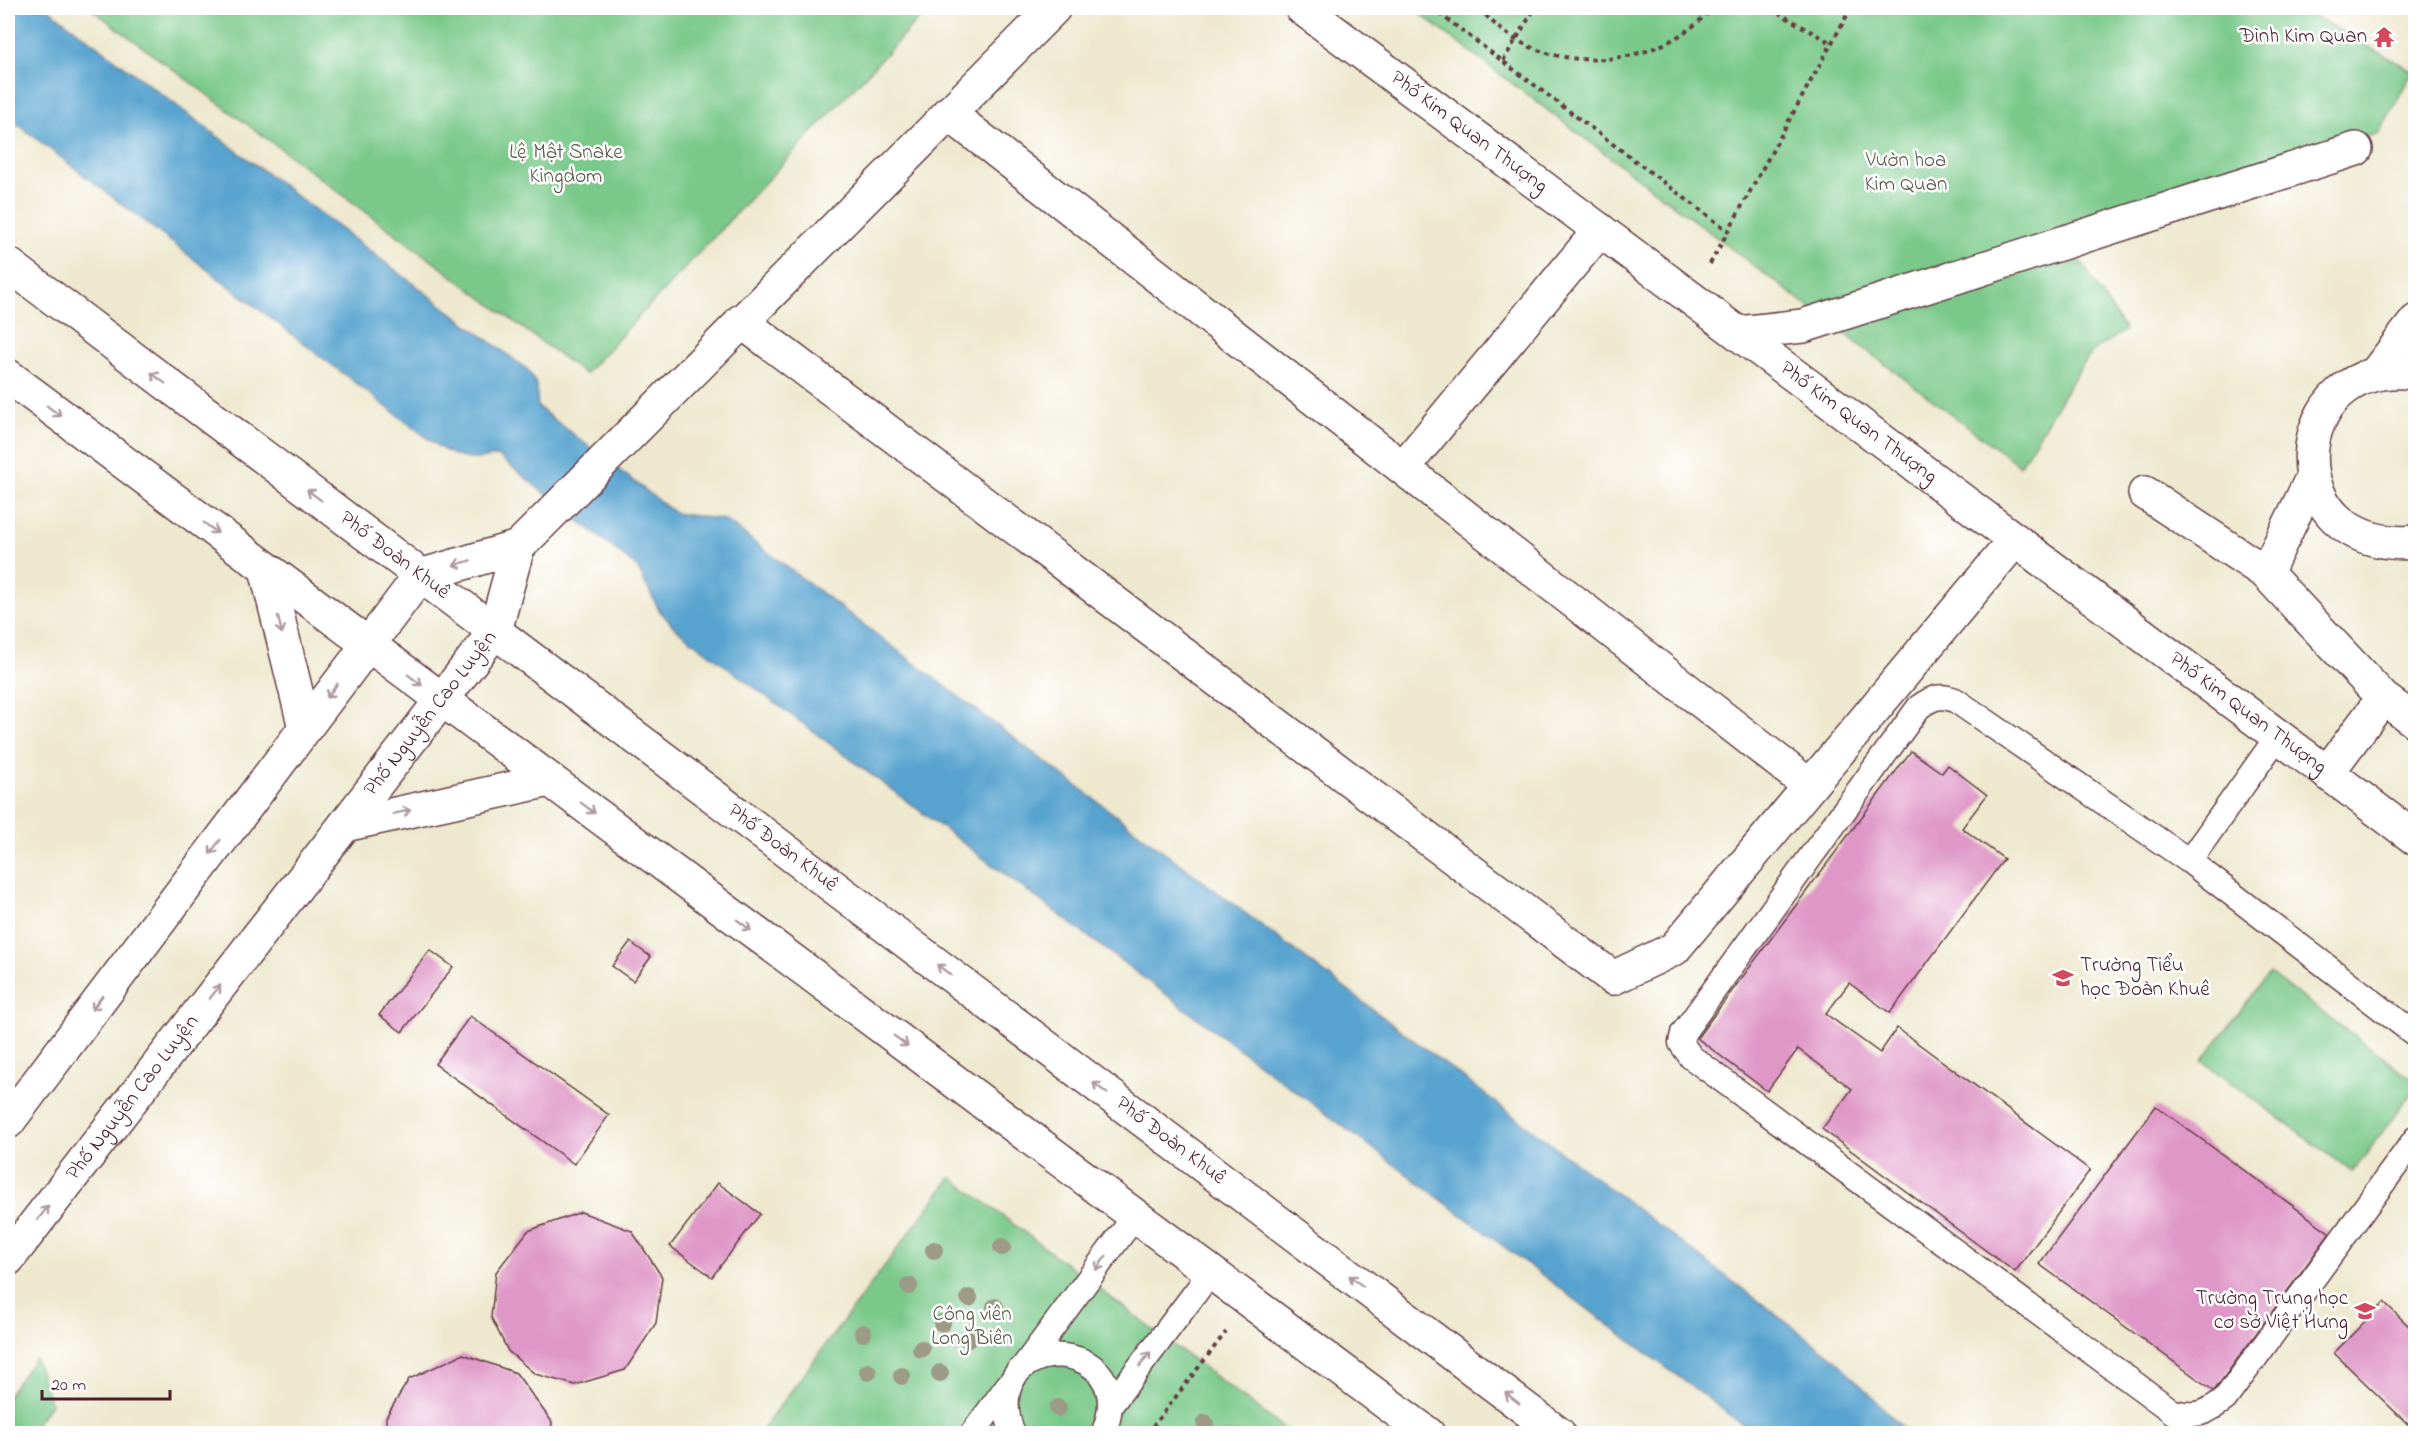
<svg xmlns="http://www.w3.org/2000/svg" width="2423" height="1441" font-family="'Indie Flower',sans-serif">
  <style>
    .green { fill: #7ac98a; stroke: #62745a; stroke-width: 1.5 }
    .water { fill: #56a3cf; stroke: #50617d; stroke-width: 1.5 }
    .building { fill: #df97c7 }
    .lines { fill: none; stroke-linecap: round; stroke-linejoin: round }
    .lane-casing { stroke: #633d43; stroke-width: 27 }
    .street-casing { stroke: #633d43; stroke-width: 36 }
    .secondary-casing { stroke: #633d43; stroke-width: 36 }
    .primary-casing { stroke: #633d43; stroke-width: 36 }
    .path { stroke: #633d43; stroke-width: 4; stroke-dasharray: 4.5 4.5; stroke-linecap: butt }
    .lane { stroke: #fff; stroke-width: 24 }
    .street { stroke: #fff; stroke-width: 33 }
    .secondary { stroke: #fff; stroke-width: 33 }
    .primary { stroke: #fff; stroke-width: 33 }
    .tree { fill: #9d9a86 }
    .oneway { stroke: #ae9aa0 }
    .labels { text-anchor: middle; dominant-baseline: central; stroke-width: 5; stroke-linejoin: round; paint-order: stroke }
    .poi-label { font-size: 21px; fill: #4a1f2b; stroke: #fff; text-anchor: end }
    .street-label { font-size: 21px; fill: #4a1f2b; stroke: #fff }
    .park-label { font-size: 21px; fill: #5b5a4c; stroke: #fff }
  </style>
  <rect width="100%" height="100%" fill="#fff"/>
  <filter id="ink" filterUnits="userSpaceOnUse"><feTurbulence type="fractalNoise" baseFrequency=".0167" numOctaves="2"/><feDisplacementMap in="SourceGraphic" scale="12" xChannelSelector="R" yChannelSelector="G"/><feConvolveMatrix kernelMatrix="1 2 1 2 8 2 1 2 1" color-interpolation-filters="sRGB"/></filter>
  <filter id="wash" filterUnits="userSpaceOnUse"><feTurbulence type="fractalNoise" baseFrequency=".008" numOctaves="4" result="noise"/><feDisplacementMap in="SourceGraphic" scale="24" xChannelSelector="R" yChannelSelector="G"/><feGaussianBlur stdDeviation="1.35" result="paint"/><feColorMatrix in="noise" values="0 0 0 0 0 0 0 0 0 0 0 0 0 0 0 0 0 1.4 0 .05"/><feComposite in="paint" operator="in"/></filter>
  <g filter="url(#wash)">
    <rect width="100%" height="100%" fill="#eee8ce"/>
    <path class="green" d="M90,8h839l-344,366z
      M1412,8h887l114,63 -34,62 -318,98 64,99 -32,22 -13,16 -60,98z
      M2269,973l146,108v7l-62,84 -151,-111z
      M951,1177l339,256 -531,1z
      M35,1358l16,46 -22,29h-21v-38z"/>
    <path class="water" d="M8,8h39l481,362 8,14 2,23 137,106 50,7 1109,838 74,75h-154l-1078,-804 -17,-19 -22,-43 -139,-111c-27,5 -36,5 -59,-9l-431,-330z"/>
    <g id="blocks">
      <path class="building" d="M1911,751l31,22 6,-8 39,30 -25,33 42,31 -114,154 -41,-30 -23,31 54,39 17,-25 193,142 -75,102 -193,-143 30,-40 -54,-40 -31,42 -70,-53z
        M630,942l21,15 -18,24 -21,-15z
        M430,950l23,17 -51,65 -23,-17z
        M470,1016l139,99 -35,49 -139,-100z
        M2156,1106l174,127 -116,158 -175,-127z
        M718,1183l42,31 -48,63 -42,-31z
        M581,1212l51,19 30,46 -6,46 -31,47 -50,15 -40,-11 -27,-23 -17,-34 5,-45 32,-41z
        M2384,1302l32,31v99l-82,-79z
        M463,1354l53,19 36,49 -1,12h-165v-17l23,-38z"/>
    </g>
  </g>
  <g filter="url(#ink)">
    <use href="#blocks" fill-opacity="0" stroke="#633d43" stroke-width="1.5"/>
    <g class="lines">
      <defs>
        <path id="lane" d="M2278,736l-89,125 -234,-161c-15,-6 -23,-2 -36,7l-236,326 -2,10 10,14 482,355c25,5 32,2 52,-13l191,-261
          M2189,861l227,174
          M1024,1366l111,-150
          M1110,1406l101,-134
          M972,1434l37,-50
          M1013,1434c-41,-107 133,-102 90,0"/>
        <path id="street" d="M948,113l862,673
          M741,321l872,657 61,-29 341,-409
          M1738,333l65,-7 553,-177
          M2376,373l40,-52
          M2416,373c-134,-19 -145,182 0,169
          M1403,468l197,-238
          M2145,493l121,80 117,125 33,24
          M2266,573l46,-95
          M2327,773l56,-75"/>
        <g id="secondary">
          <path id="s1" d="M1302,8l1114,831"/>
          <path d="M8,1122l412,-546 98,-29"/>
          <path id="s2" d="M8,1259l487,-628 23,-84 536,-539"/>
        </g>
        <g id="primary">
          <path id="s3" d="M8,264l1551,1170"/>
          <path d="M8,376l1420,1058"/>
          <path d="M266,569l39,159"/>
          <path d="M345,825l205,-45"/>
        </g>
      </defs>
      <use href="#lane" class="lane-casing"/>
      <use href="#street" class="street-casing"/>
      <use href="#secondary" class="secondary-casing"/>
      <use href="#primary" class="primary-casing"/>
      <path class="path" d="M1432,8l295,222
        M1480,8c54,71 176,66 232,0
        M1770,8l61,35
        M1503,61l32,-53
        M1710,264l141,-256
        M1147,1434l79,-102"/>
      <use href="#lane" class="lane"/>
      <use href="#street" class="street"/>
      <use href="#secondary" class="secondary"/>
      <use href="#primary" class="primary"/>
    </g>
    <g class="tree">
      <circle cx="1002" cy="1247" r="9"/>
      <circle cx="934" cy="1250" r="9"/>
      <circle cx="909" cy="1286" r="9"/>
      <circle cx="969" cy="1298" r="9"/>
      <circle cx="995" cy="1307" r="9"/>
      <circle cx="942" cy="1323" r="9"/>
      <circle cx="863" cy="1333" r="9"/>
      <circle cx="968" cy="1339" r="9"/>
      <circle cx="921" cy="1349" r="9"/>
      <circle cx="868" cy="1372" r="9"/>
      <circle cx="940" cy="1373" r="9"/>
      <circle cx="902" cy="1376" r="9"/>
      <circle cx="1058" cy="1408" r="9"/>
      <circle cx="1205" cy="1423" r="9"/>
    </g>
    <defs><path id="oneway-shaft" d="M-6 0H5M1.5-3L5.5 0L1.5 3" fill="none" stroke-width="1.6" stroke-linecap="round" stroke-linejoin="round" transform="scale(1.5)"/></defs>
    <g class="oneway">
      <use href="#oneway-shaft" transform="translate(158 378) rotate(-143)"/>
      <use href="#oneway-shaft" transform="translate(54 411) rotate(37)"/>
      <use href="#oneway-shaft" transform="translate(314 495) rotate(-143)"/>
      <use href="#oneway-shaft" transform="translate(211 528) rotate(37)"/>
      <use href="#oneway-shaft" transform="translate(462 563) rotate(163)"/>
      <use href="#oneway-shaft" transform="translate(280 625) rotate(76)"/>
      <use href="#oneway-shaft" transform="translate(415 680) rotate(37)"/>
      <use href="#oneway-shaft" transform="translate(332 691) rotate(127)"/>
      <use href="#oneway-shaft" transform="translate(588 808) rotate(37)"/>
      <use href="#oneway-shaft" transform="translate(402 812) rotate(-12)"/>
      <use href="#oneway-shaft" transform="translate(215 847) rotate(127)"/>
      <use href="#oneway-shaft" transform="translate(744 925) rotate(37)"/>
      <use href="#oneway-shaft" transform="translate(944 970) rotate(-143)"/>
      <use href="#oneway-shaft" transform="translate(215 992) rotate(-52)"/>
      <use href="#oneway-shaft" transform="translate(97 1003) rotate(127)"/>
      <use href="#oneway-shaft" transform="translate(901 1041) rotate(37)"/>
      <use href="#oneway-shaft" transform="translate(1100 1088) rotate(-143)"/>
      <use href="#oneway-shaft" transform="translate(43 1213) rotate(-52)"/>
      <use href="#oneway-shaft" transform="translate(1101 1263) rotate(127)"/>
      <use href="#oneway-shaft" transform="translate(1356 1281) rotate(-143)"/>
      <use href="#oneway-shaft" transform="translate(1145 1359) rotate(-53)"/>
      <use href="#oneway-shaft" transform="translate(1512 1398) rotate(-143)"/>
    </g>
  </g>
  <defs>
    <symbol id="temple-bare" viewBox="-9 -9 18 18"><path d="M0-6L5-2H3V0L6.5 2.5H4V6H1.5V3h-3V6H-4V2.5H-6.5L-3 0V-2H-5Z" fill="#d1495b" stroke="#fff" stroke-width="2.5" paint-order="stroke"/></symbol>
    <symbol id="school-bare" viewBox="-9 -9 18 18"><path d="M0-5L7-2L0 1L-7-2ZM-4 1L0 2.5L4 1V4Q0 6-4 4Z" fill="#d1495b" stroke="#fff" stroke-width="2.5" paint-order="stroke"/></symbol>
  </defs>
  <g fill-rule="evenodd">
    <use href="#temple-bare" x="2369" y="22" width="30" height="30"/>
    <use href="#school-bare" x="2048" y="963" width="30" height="30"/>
    <use href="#school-bare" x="2350" y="1296" width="30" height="30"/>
  </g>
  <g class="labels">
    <g class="poi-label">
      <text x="2367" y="37">Đình Kim Quan</text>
      <text x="2080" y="966" text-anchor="start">Trường Tiểu<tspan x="2080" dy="24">học Đoàn Khuê</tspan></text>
      <text x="2348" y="1299">Trường Trung học<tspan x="2348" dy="24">cơ sở Việt Hưng</tspan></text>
    </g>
    <g class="street-label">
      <text stroke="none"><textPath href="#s1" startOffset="208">Phố Kim Quan Thượng</textPath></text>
      <text stroke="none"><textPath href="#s1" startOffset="694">Phố Kim Quan Thượng</textPath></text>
      <text stroke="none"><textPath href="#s3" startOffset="484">Phố Đoàn Khuê</textPath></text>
      <text stroke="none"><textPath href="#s2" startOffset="690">Phố Nguyễn Cao Luyện</textPath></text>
      <text stroke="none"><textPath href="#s1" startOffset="1180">Phố Kim Quan Thượng</textPath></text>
      <text stroke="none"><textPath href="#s3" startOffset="970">Phố Đoàn Khuê</textPath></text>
      <text stroke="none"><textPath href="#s2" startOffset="204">Phố Nguyễn Cao Luyện</textPath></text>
      <text stroke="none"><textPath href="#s3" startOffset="1456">Phố Đoàn Khuê</textPath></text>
    </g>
    <g class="park-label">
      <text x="566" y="153">Lệ Mật Snake<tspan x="566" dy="24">Kingdom</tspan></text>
      <text x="1906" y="161">Vườn hoa<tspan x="1906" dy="24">Kim Quan</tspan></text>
      <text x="972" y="1315">Công viên<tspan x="972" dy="24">Long Biên</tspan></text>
    </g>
  </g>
  <rect width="2423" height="1441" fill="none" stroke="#fff" stroke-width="30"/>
  <path d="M42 1390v9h128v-9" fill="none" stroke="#4a1f2b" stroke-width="3"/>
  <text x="51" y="1390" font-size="18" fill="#4a1f2b" stroke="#ffffff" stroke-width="4.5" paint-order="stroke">20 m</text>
</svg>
